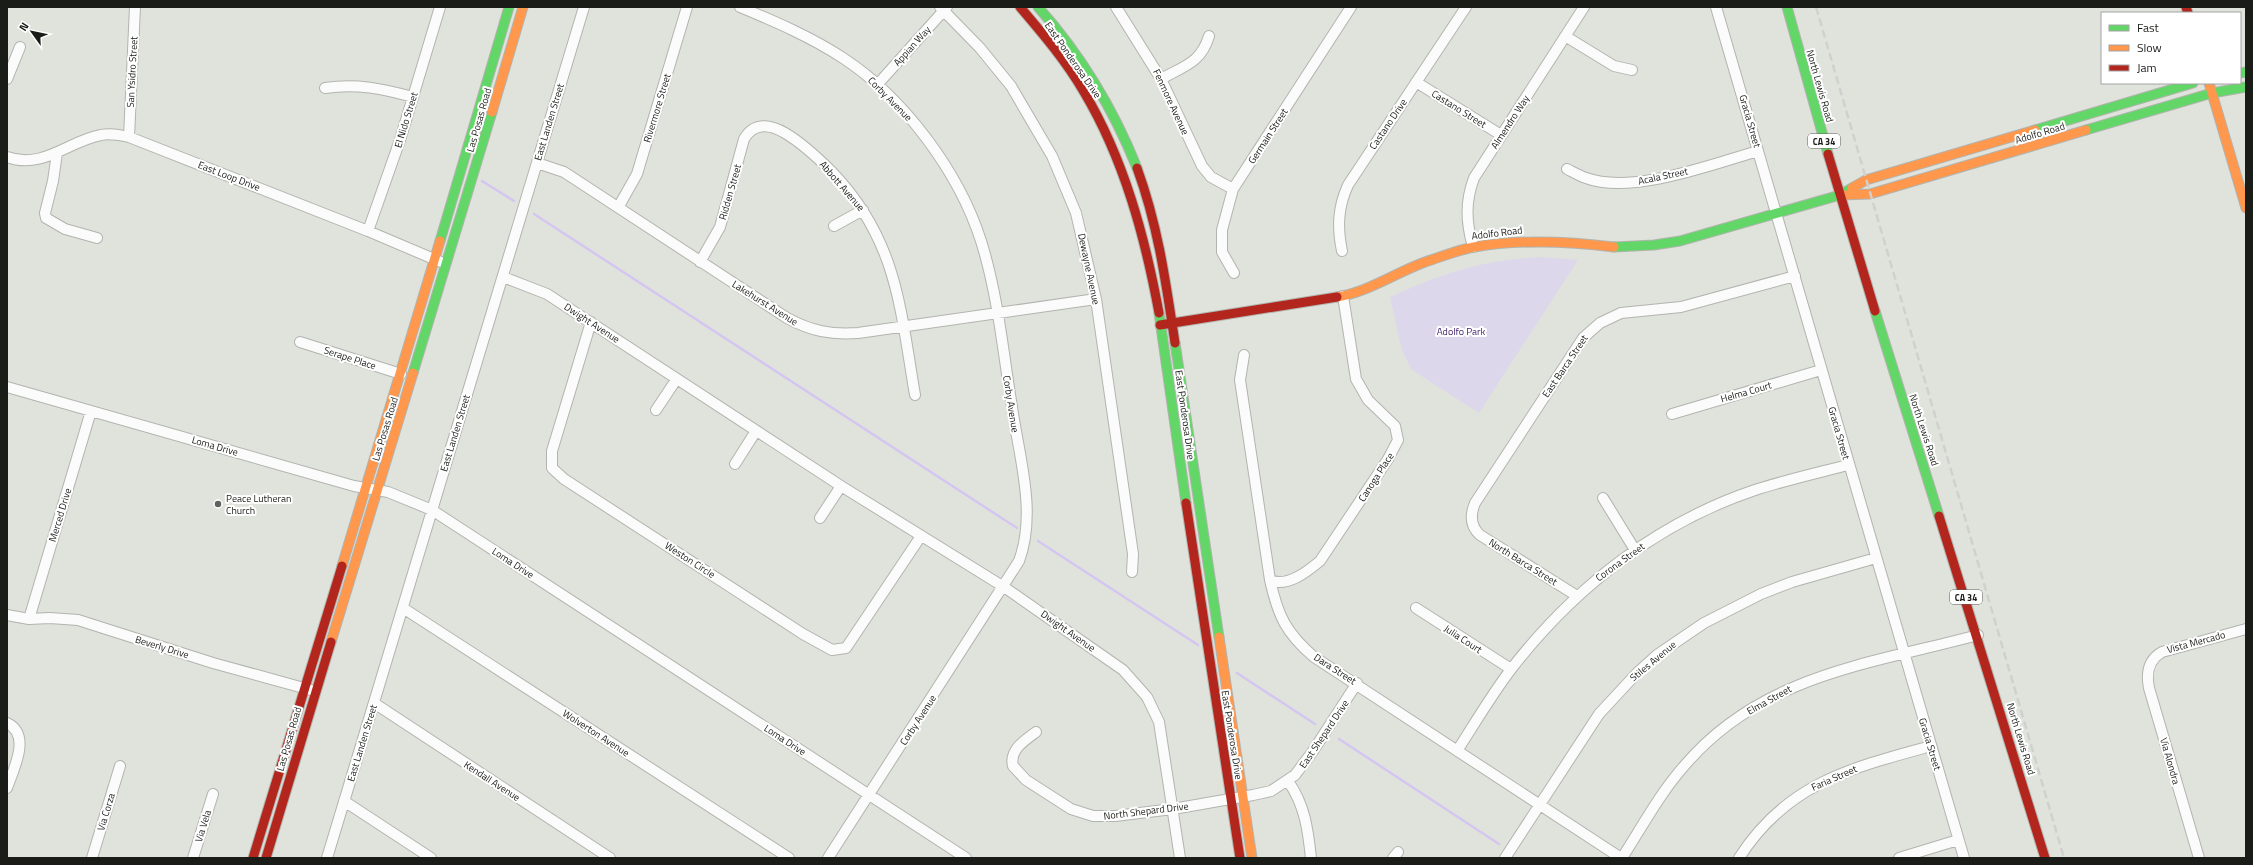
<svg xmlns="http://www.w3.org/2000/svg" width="2253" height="865" font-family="'Titillium Web',sans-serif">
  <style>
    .green { fill: #ddd7eb }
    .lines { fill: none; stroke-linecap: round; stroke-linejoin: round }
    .stream { stroke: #d4c6f0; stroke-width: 2.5 }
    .street-casing { stroke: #b2b4af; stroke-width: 12 }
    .fast-casing { stroke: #b2b4af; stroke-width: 11 }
    .slow-casing { stroke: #b2b4af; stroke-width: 11 }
    .jam-casing { stroke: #b2b4af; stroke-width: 11 }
    .street { stroke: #fafbfa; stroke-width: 10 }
    .fast { stroke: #63d668; stroke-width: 9 }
    .slow { stroke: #ff974d; stroke-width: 9 }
    .jam { stroke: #b3261e; stroke-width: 9 }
    .rail { stroke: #d0d1ce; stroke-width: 2.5; stroke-dasharray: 8 4; stroke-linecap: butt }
    .poi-dot { fill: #5f625d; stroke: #fff; stroke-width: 1.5 }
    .labels { text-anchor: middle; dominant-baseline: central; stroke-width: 4; stroke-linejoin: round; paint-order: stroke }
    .shield { fill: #fff; stroke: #5f605d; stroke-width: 1 }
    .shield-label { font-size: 9px; font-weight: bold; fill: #1a1c18 }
    .street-label { font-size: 10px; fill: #1a1c18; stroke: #fff }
    .park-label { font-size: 10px; fill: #43256d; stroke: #fff }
    .poi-label { font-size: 10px; fill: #1a1c18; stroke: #fff; text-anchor: start }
  </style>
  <rect width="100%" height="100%" fill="#e0e3dc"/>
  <path class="green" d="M1541,257l37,3 -99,153 -67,-43 -10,-19 -12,-54c53,-24 93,-37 151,-40z"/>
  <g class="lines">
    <path class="stream" d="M482,181l32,20
      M534,214l483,314
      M1038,541l160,104
      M1237,673l78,51
      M1339,739l160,105"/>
    <defs>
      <path id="street" d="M740,7c36,15 71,30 103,51 61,40 116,114 138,183 17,54 22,111 31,166 7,50 25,105 7,154l-191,297
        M940,7l40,41 31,38 41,70 24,57 20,86 37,255 -1,18
        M1116,7l45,72 41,87 9,11 22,12
        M1716,7l248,851
        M1565,36l49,30 18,4
        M7,79l13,-32
        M1161,79c23,-13 40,-16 48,-43
        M1416,82l85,53
        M877,85l70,-78
        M325,88c32,-5 58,1 88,9
        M129,137l6,-130
        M57,153l-4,28 -8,32 1,5 19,11 32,9
        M7,157c36,13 61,-16 94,-22 9,-2 18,0 28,2l239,94 73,31
        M537,163l27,9 223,146c24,13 44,17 71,15l238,-34
        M1567,169c6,3 13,7 19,9 46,17 127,-14 172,-27
        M619,206l18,-32 50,-167
        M834,226l29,-16
        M368,231l32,-91 40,-133
        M1473,247c-7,-25 -8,-45 1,-69l110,-171
        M1342,251c-5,-24 -4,-44 6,-66l118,-178
        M700,262l20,-35 24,-88c10,-17 26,-15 41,-6 17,10 33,25 47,39 65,68 68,135 83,223
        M1234,273l-12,-21v-22l11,-41 118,-182
        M503,277l44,17 294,192 163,101 119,83 24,27 12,25 21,136
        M591,322l-39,129v17l12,11 239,155 29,16 14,-2 75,-112
        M300,342l101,32
        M1244,355l-4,25 30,200c8,36 16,53 44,77l307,201
        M7,387l347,99 34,6 44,18 534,348
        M656,410l20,-30
        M1672,414l149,-44
        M735,464l21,-33
        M1603,498l32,52
        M820,518l21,-32
        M1270,580c17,8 38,-9 50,-19l68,-102 10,-19 -3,-14 -27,-26 -12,-21 -13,-83
        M1577,596l-97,-61c-10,-9 -10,-20 -5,-32l108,-165 17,-15 21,-10 60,-6 114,-31
        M403,608l386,250
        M1416,608l95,61
        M7,615l22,4 21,-1 28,2 135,43 98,27
        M29,619l62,-208
        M374,703l236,155
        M7,723c25,12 6,47 0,65
        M1036,732c-11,8 -27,18 -23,34l13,14 45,29 22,7h22l58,-7 80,-14 18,-4 24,-16 18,-24 44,-68
        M1457,751c18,-28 35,-57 55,-83 63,-81 145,-145 243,-178 31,-10 62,-17 93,-25
        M1288,781c17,24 20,49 23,77
        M344,801l87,57
        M92,858l28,-92
        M193,858l20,-64
        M327,858l257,-851
        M1393,858l5,-6
        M1505,858l94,-144 38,-41 20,-18 47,-32 57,-29 31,-12 84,-24
        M1622,858c20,-31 38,-65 63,-93 77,-90 185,-101 293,-130
        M1739,858c48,-75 112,-90 192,-112
        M1899,858l59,-18
        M2199,858l-50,-170c-3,-15 -1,-28 13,-36l84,-23"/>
      <path id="fast" d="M1038,7c43,48 75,101 99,161
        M1787,7l41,147
        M2240,73l6,-1
        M2035,130l158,-47
        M2086,130l126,-37 34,-6
        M440,241l69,-234
        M1614,247l40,-2 26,-4 160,-46 12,-7
        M1875,311l64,205
        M1159,313l27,190
        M1175,343l44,294
        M413,373l79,-261"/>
      <path id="slow" d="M2209,83l37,125
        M492,112l31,-105
        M1852,188l14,-8 169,-50
        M1842,195l28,-1 216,-64
        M1337,297c31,-5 58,-24 88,-35 15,-5 33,-12 49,-15 47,-8 93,-6 140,0
        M342,566l98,-325
        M1219,637l33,221
        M331,642l82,-269"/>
      <path id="jam" d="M1020,7c23,27 46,54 64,85 40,67 61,145 75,221
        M2186,7l2,6
        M1828,154l47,157
        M1137,168c21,57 29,115 38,175
        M1160,325l177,-28
        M1186,503l54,355
        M1939,516l106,342
        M253,858l89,-292
        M266,858l65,-216"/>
    </defs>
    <use href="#street" class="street-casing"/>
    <use href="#fast" class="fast-casing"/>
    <use href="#slow" class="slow-casing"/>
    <use href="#jam" class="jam-casing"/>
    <use href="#street" class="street"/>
    <use href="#fast" class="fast"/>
    <use href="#slow" class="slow"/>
    <use href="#jam" class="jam"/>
    <path class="rail" d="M1816,7l248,851"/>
  </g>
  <circle class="poi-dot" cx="218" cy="504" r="4"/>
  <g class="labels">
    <g class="shield">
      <rect x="1808" y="134" width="32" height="14" rx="3"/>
      <rect x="1950" y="590" width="32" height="14" rx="3"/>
    </g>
    <g class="shield-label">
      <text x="1824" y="141">CA 34</text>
      <text x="1966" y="597">CA 34</text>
    </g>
    <g class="street-label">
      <text transform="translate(912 46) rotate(-48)">Appian Way</text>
      <text transform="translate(1073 60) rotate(55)">East Ponderosa Drive</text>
      <text transform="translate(132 72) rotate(-87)">San Ysidro Street</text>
      <text transform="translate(1820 86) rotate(74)">North Lewis Road</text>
      <text transform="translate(890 99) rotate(45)">Corby Avenue</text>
      <text transform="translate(1171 102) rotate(65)">Fenmore Avenue</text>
      <text transform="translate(657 108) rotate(-73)">Rivermore Street</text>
      <text transform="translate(1459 109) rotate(32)">Castano Street</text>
      <text transform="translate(406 120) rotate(-73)">El Nido Street</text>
      <text transform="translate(479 120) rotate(-74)">Las Posas Road</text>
      <text transform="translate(1750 121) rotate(74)">Gracia Street</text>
      <text transform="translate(549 122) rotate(-73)">East Landen Street</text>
      <text transform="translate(1510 122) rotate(-57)">Almendro Way</text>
      <text transform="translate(1388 124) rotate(-56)">Castano Drive</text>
      <text transform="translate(2040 133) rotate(-17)">Adolfo Road</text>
      <text transform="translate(1268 136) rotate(-57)">Germain Street</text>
      <text transform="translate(229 176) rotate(21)">East Loop Drive</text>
      <text transform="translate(1663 176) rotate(-12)">Acala Street</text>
      <text transform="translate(842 186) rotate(49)">Abbott Avenue</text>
      <text transform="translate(730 192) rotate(-74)">Ridden Street</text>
      <text transform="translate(1497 233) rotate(-7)">Adolfo Road</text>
      <text transform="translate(1089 269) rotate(78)">Dewayne Avenue</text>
      <text transform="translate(765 303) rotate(32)">Lakehurst Avenue</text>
      <text transform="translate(592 323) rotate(33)">Dwight Avenue</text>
      <text transform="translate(350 358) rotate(18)">Serape Place</text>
      <text transform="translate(1565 366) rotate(-56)">East Barca Street</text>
      <text transform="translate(1746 392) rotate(-16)">Helma Court</text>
      <text transform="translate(1011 404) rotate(81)">Corby Avenue</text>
      <text transform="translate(1185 415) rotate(82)">East Ponderosa Drive</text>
      <text transform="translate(385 429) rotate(-73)">Las Posas Road</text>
      <text transform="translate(1924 430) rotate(72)">North Lewis Road</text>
      <text transform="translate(455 433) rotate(-73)">East Landen Street</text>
      <text transform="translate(1839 433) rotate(74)">Gracia Street</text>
      <text transform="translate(215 446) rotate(16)">Loma Drive</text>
      <text transform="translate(1376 477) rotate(-57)">Canoga Place</text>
      <text transform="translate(60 515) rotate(-73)">Merced Drive</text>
      <text transform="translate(690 560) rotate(33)">Weston Circle</text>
      <text transform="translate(1523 562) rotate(32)">North Barca Street</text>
      <text transform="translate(1620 562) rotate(-36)">Corona Street</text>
      <text transform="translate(513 563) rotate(33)">Loma Drive</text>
      <text transform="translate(1068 631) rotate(35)">Dwight Avenue</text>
      <text transform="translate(1463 639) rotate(33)">Julia Court</text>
      <text transform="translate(2196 642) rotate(-15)">Vista Mercado</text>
      <text transform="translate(162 647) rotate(17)">Beverly Drive</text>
      <text transform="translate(1653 661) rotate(-40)">Stiles Avenue</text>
      <text transform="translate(1335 669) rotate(33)">Dara Street</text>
      <text transform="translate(1769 700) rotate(-29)">Elma Street</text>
      <text transform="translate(918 720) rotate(-57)">Corby Avenue</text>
      <text transform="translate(596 733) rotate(33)">Wolverton Avenue</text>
      <text transform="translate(1324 734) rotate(-56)">East Shepard Drive</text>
      <text transform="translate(1232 735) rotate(81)">East Ponderosa Drive</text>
      <text transform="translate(289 739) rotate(-74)">Las Posas Road</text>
      <text transform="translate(2021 739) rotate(73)">North Lewis Road</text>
      <text transform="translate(785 740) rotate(33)">Loma Drive</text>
      <text transform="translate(362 743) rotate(-73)">East Landen Street</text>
      <text transform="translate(1930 744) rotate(73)">Gracia Street</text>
      <text transform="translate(2170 761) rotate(74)">Via Alondra</text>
      <text transform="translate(1834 778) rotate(-24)">Faria Street</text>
      <text transform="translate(492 781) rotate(33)">Kendall Avenue</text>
      <text transform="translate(1146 811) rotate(-7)">North Shepard Drive</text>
      <text transform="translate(106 812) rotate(-73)">Via Corza</text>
      <text transform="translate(203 826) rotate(-73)">Via Vela</text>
    </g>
    <g class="park-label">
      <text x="1461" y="331">Adolfo Park</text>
    </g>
    <g class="poi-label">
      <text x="226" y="498">Peace Lutheran<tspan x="226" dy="12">Church</tspan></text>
    </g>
  </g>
  <rect width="2253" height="865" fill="none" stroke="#1a1c18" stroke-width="16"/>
  <rect x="2101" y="12" width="140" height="72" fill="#ffffff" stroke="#a3a4a3"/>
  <rect x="2109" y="25" width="20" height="6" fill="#63d668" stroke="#a3a4a3"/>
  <text x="2137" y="32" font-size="12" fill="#1a1c18">Fast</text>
  <rect x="2109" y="45" width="20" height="6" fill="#ff974d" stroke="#a3a4a3"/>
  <text x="2137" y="52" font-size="12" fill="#1a1c18">Slow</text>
  <rect x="2109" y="65" width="20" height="6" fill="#b3261e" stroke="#a3a4a3"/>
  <text x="2137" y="72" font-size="12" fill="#1a1c18">Jam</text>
  <g transform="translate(32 32) rotate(303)" stroke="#ffffff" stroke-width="3" paint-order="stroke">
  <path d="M0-3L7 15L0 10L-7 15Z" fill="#1a1c18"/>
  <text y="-6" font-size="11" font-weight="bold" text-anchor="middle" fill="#1a1c18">N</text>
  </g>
</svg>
